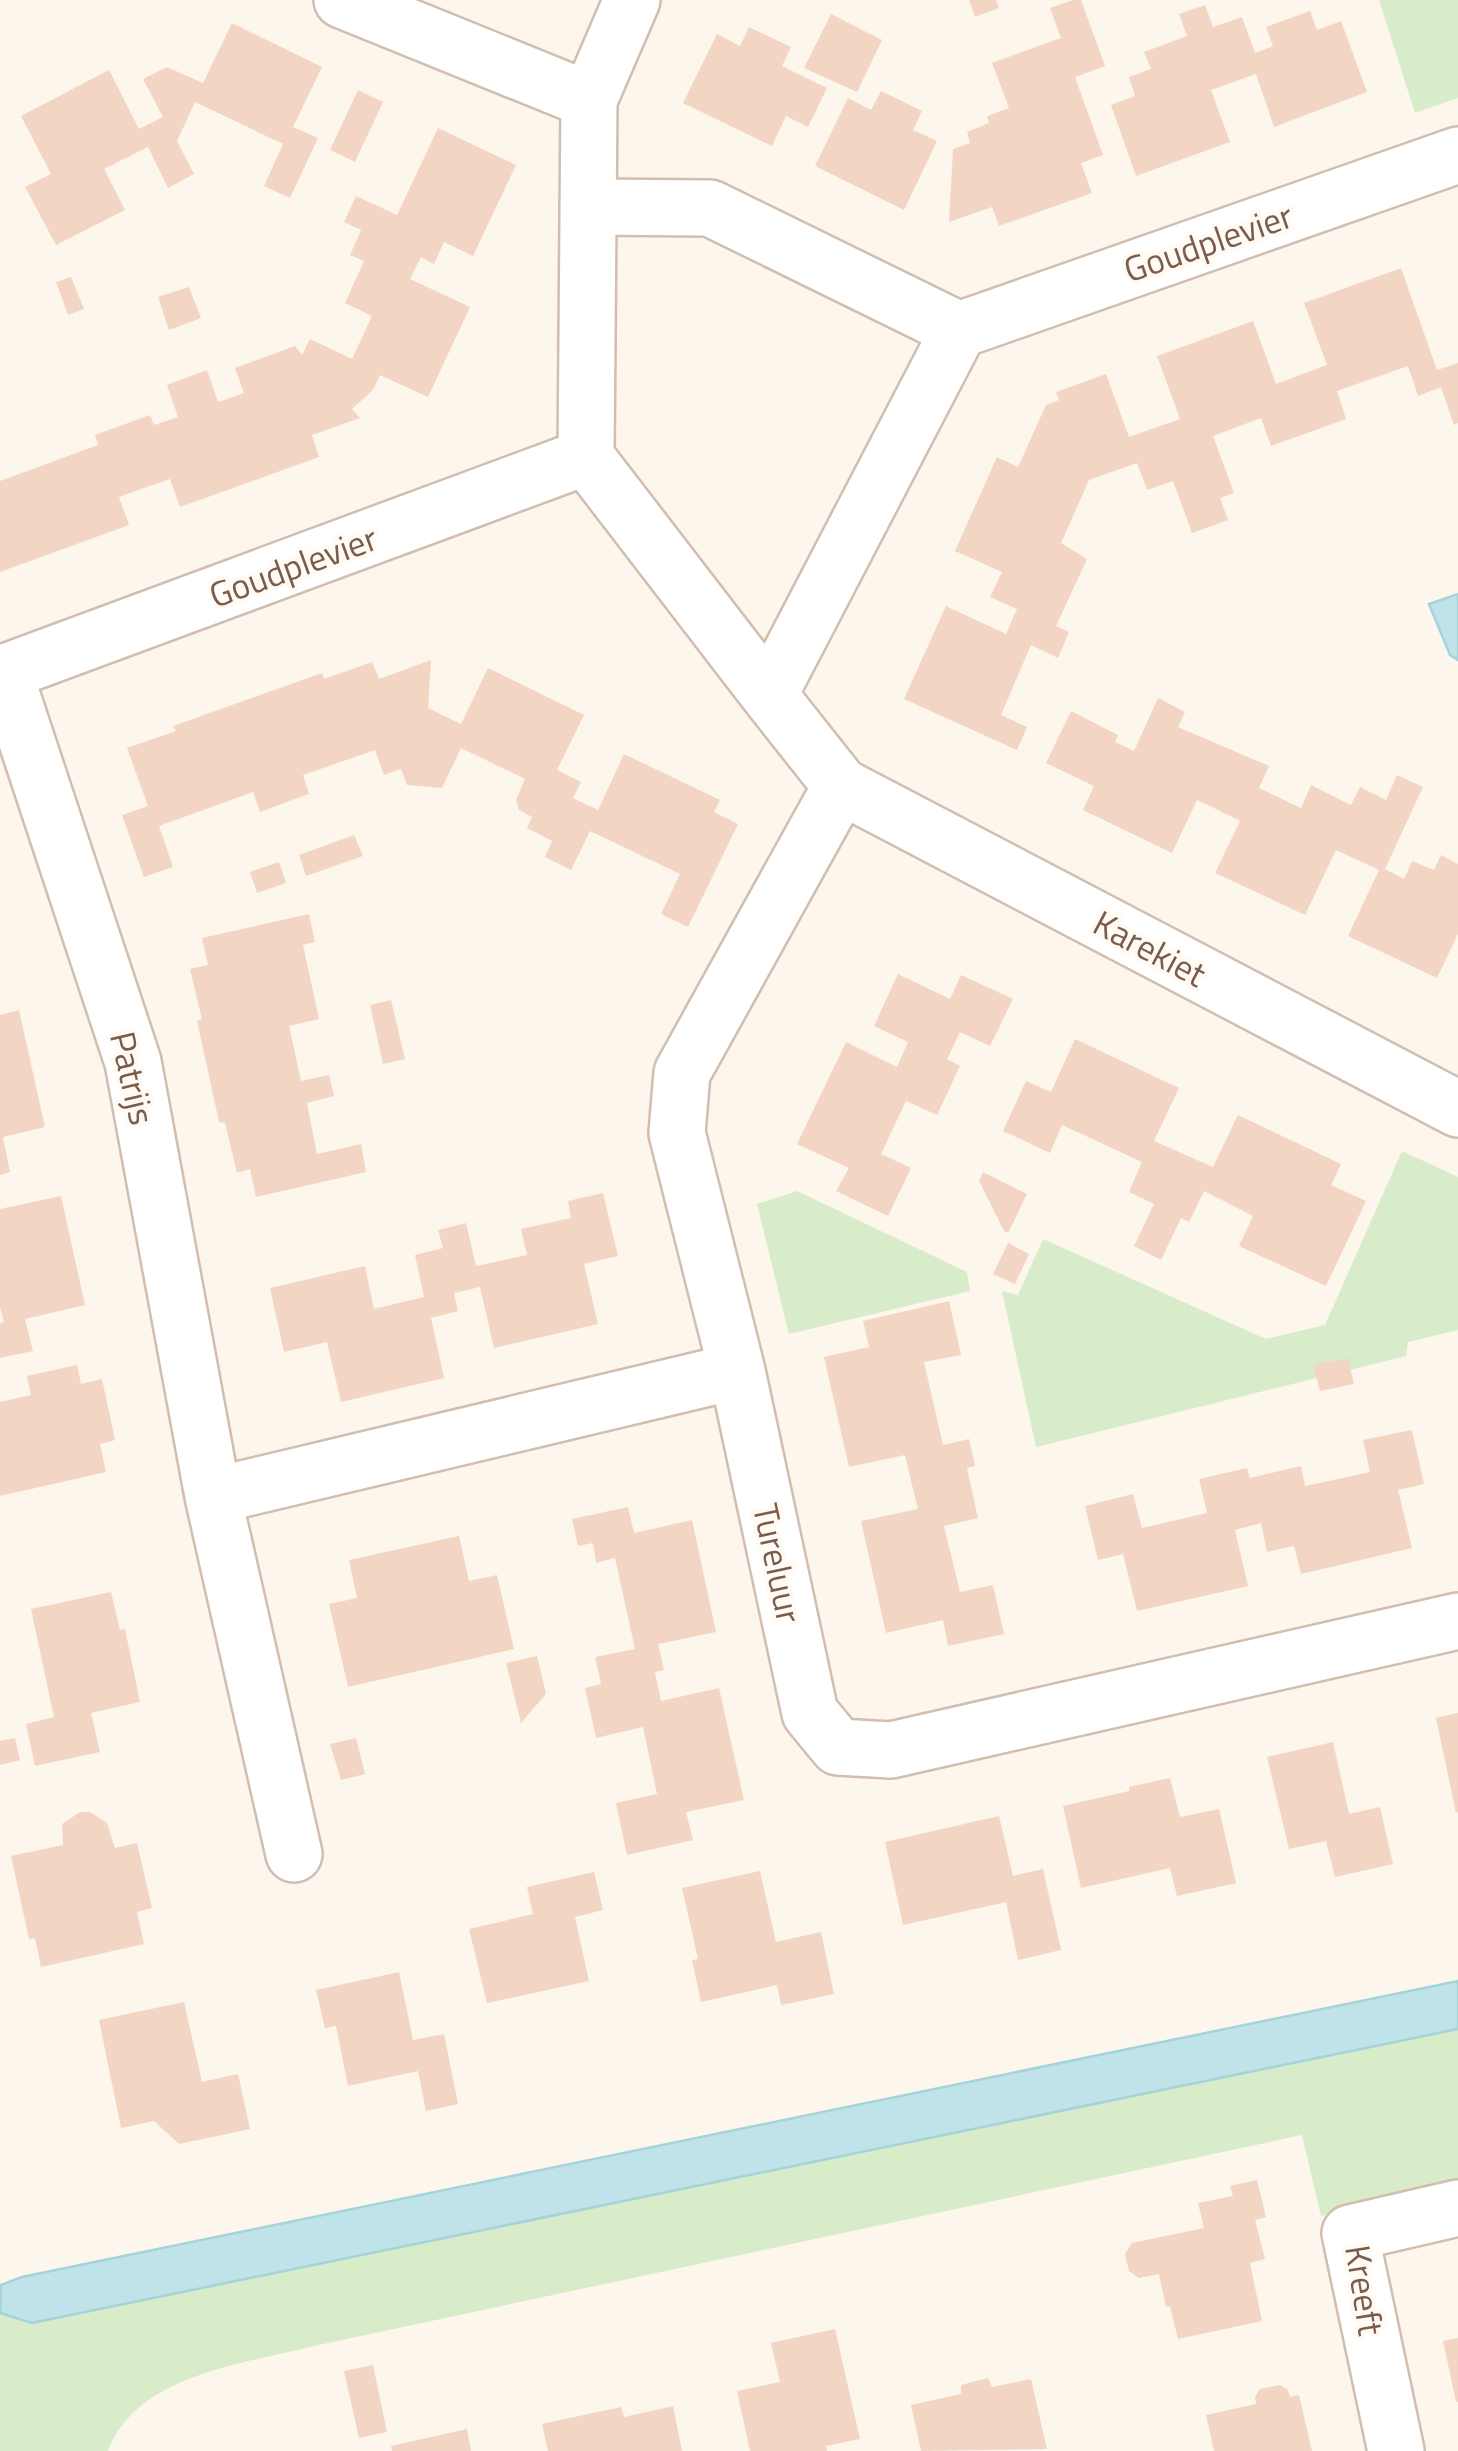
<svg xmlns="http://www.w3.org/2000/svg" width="1458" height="2451" font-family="'Titillium Web',sans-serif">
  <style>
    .green { fill: #d8ecc9 }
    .water { fill: #bfe3e8; stroke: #a5d3da; stroke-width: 2.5 }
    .building { fill: #f3d5c3 }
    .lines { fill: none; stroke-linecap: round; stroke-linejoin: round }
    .street-casing { stroke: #d1beb0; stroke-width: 60 }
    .street { stroke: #fff; stroke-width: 55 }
    .labels { text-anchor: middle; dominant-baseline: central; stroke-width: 8; stroke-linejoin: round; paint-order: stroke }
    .street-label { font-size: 35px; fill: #7a5c4d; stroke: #fffaf3 }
  </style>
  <rect width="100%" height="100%" fill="#fdf6ec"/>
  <path class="green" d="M1379,0h79v98l-43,15z
    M1402,1151l56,26v153l-50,12 -2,14 -370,91 -34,-156 16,4 25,-56 223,100 59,-14z
    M797,1191l170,81 3,19 -181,43 -32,-130z
    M1458,2029v155l-137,32 -19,-81 -988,211c-70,18 -177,28 -206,105h-108v-138l32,10z"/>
  <path class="water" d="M1458,594v66l-8,-5 -21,-51z
    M1458,1981v48l-1426,294 -32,-10 1,-28 21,-8z"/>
  <path class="building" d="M969,0h27l3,8 -24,9z
    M1073,0h8l24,66 -30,11 28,78 -22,8 11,30 -93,33 -7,-19 -43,15 4,-73 17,-6 -3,-11 22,-9 -2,-7 22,-8 -17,-45 69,-25 -11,-30z
    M1205,5l8,22 29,-10 13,36 18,-7 -7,-19 44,-16 7,19 24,-9 26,71 -93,35 -18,-53 -45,16 19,52 -94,34 -25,-71 24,-9 -6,-19 22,-8 -7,-17 43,-16 -8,-22z
    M831,14l51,26 -25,52 -53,-24z
    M232,23l90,44 -29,60 25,11 -28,60 -26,-12 19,-42 -88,-42 -18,39 17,33 -26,14 -20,-41 -44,22 21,41 -69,35 -31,-58 26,-13 -30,-58 88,-46 30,59 24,-12 -20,-38 24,-12 36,16z
    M749,27l42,20 -9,19 45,22 -19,39 -22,-11 -14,30 -89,-43 34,-69 23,12z
    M358,90l25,12 -28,60 -25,-12z
    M881,91l41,20 -9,19 24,11 -33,69 -89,-44 33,-68 23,12z
    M438,128l78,37 -43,91 -29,-14 -10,22 -13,-7 -11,22 60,28 -42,90 -48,-22 -7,15 -21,19 8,9 -48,17 7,22 -139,50 -10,-28 -26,9 -25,9 10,28 -129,47v-91l98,-36 -3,-10 55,-20 4,10 24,-8 -11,-32 40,-15 11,32 26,-9 -9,-25 60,-22 7,9 8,-16 42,20 20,-43 -27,-13 19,-42 -14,-6 11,-25 -17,-8 12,-26 41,19z
    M1401,268l36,102 21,-7v60l-4,2 -13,-38 -23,9 -10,-30 -71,25 9,28 -75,27 -10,-28 -48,18 21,57 -14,5 8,22 -36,13 -19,-52 -26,9 -10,-27 -48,17 -28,63 26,16 -31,67 13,6 -11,26 -27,-13 -30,70 26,12 -10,23 -113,-51 42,-93 60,28 11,-25 -27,-12 12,-25 -47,-21 42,-94 21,10 28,-62 13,-5 -3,-8 50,-18 23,63 51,-18 -23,-63 96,-35 23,63 51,-19 -23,-62z
    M71,277l13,32 -16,6 -12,-33z
    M189,287l12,31 -32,12 -11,-33z
    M431,660l-3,48 33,16 27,-56 96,47 -27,55 24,12 -8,16 25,12 26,-56 96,46 -6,12 24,12 -50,103 -27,-13 19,-40 -90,-43 -19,39 -26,-13 7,-16 -25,-13 5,-11 -13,-7 -3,-10 9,-21 -64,-31 -19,40 -35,-3 -6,-16 -17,6 -9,-25 -72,25 6,19 -49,18 -7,-20 -94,34 14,41 -29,10 -22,-62 26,-9 -21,-58 49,-17 -3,-5 149,-53 2,6 48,-17 7,17z
    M1158,698l27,14 -7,15 91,39 -10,22 42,20 10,-23 40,20 9,-18 26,13 11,-25 26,12 -38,82 19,10 8,-18 22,9 7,-15 17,9v70l-21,44 -89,-42 31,-66 -43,-20 -31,65 -90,-42 25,-52 -22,-11 -21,-10 -25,53 -89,-43 11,-24 -48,-23 25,-52 47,24 -3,7 19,9z
    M354,835l9,21 -57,20 -7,-21z
    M279,862l7,21 -29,10 -7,-21z
    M309,914l6,28 -12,3 16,74 -30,7 12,55 28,-6 5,21 -27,7 10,51 44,-10 5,28 -110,25 -6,-28 -13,4 -12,-50 -6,-1 -22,-101 5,-2 -12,-50 18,-4 -6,-27z
    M898,974l52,25 11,-24 52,24 -23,47 -30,-14 -13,27 13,7 -23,49 -31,-14 -25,53 30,14 -23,48 -52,-25 13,-23 -52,-24 49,-102 51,25 11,-25 -34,-16z
    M391,1000l14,59 -22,5 -13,-59z
    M19,1010l26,117 -42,10 7,35 -10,3v-160z
    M1075,1039l104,49 -25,53 59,26 25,-52 103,49 -10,21 35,16 -40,85 -87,-40 14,-30 -49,-25 -15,31 -8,-4 -20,42 -27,-14 20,-42 -25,-12 13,-30 -80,-37 -12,28 -47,-22 23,-50 25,11z
    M983,1172l44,22 -19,39 -4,-2 -25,-50z
    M603,1193l15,63 -34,8 14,60 -104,24 -14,-61 -26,6 4,18 -27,7 13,60 -103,24 -14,-60 -43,10 -14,-64 95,-22 9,43 50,-12 -9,-42 28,-7 -5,-18 28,-7 10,43 51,-11 -6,-26 50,-11 -3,-17z
    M61,1196l24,109 -60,14 8,32 -33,7v-35l4,-1 -4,-15v-98z
    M1008,1243l21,11 -14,30 -22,-10z
    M949,1301l12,54 -37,7 19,83 26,-6 6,27 -8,2 11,50 -34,8 16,66 33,-7 11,49 -56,12 -5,-26 -57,13 -25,-112 57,-12 -7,-28 -6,-26 -56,12 -25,-110 45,-10 -6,-26z
    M1348,1358l6,26 -34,7 -7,-26z
    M77,1365l4,19 21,-5 13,61 -15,4 6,28 -106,24v-94l31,-7 -4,-19z
    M1412,1430l12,54 -26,6 14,58 -111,26 -7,-28 -27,6 -6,-29 -26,7 13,56 -111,25 -14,-57 -25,6 -13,-54 48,-12 9,34 65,-15 -8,-34 48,-11 3,10 51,-12 4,20 33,-7 32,-7 -7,-32z
    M628,1507l6,26 58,-13 24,112 -58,12 6,26 -9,2 6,29 58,-13 25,112 -58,12 7,28 -66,15 -11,-52 41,-9 -14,-67 -47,11 -11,-50 16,-4 -6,-27 40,-8 -20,-91 -19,5 -3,-20 -15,3 -6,-27z
    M459,1536l10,45 28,-6 17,74 -166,38 -19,-83 28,-6 -8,-38z
    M111,1592l9,38 5,-1 15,73 -49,11 9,39 -65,14 -9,-42 28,-7 -23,-108z
    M537,1656l9,38 -25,29 -15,-60z
    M1458,1713v99l-2,1 -20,-95z
    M15,1738l5,22 -20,5v-24z
    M356,1738l9,36 -24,6 -11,-36z
    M1333,1742l16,72 31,-7 13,57 -58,13 -9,-36 -37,8 -22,-92z
    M1170,1778l10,39 39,-8 17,74 -59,13 -7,-28 -89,20 -18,-82 66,-15v-4z
    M80,1812h10l17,11 8,25 22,-5 15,65 -15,4 7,32 -103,23 -6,-29 -6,1 -18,-83 52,-11 -1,-21z
    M999,1816l14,60 30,-7 18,81 -43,10 -12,-58 -103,23 -18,-83z
    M760,1871l16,71 45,-10 13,62 -53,11 -4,-20 -76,17 -9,-42 6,-1 -16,-71z
    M594,1872l9,38 -28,7 14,64 -102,22 -18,-74 64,-15 -6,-27z
    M399,1972l14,68 31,-6 14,70 -32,7 -8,-40 -70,15 -12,-60 -11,2 -9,-38z
    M184,2002l18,80 36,-8 12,55 -71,15 -25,-23 -33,7 -22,-108z
    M1257,2180l9,37 -11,3 10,39 -15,4 12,58 -84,18 -8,-33 -4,1 -7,-33 -20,4 -10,-7 -4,-17 7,-11 72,-15 -6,-25 35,-7 -3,-10z
    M835,2329l25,110 -34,7 1,5h-77l-13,-60 43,-9 -9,-39z
    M1458,2338v64h-2l-13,-61z
    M373,2365l14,67 -28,6 -15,-67z
    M988,2378l4,9 39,-8 16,70 -126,2 -10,-46 50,-11v-9z
    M1280,2385l8,5 2,7 9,-2 13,56h-98l-8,-36 50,-11 -1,-7 5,-8z
    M673,2406l9,45h-134l-6,-27 79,-17 3,10z
    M467,2429l4,22h-79l-1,-5z"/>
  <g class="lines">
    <defs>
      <path id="street" d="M342,0l247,100
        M632,0l-43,100 -3,357 183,238
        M588,207l122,1 249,122 -190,365 72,91 617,323
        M959,330l499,-175
        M4,672l129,390 80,434 81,358
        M0,674l586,-217
        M841,786l-159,287 -5,60 60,238 73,342 28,34 53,3 567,-129
        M213,1496l524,-125
        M1396,2451l-46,-218 108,-25"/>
    </defs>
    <use href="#street" class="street-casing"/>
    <use href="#street" class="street"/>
  </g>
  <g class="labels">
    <g class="street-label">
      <text transform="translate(1208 242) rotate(-19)">Goudplevier</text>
      <text transform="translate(293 566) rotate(-20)">Goudplevier</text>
      <text transform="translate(1150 948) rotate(28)">Karekiet</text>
      <text transform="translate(133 1078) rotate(77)">Patrijs</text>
      <text transform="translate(778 1563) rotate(78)">Tureluur</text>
      <text transform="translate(1365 2290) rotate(81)">Kreeft</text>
    </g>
  </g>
</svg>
